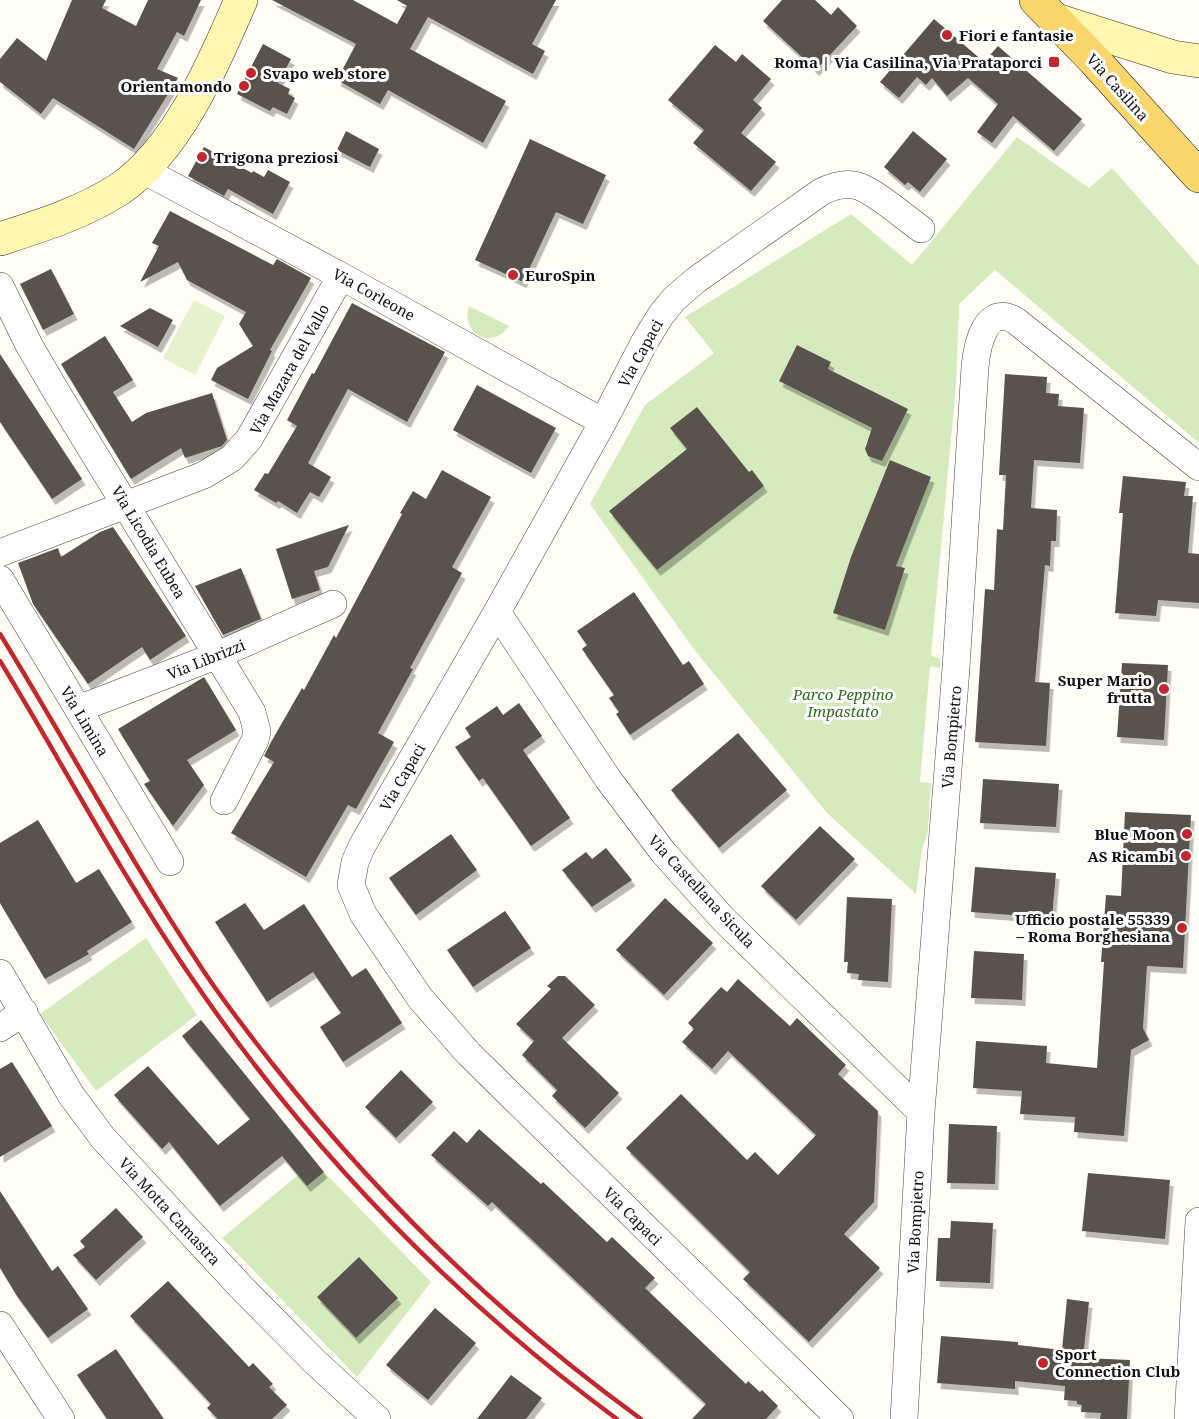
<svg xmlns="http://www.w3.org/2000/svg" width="1199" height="1419" font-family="'Noto Serif',serif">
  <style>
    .green { fill: #d5ebbd; fill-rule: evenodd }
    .pitch { fill: #e6f2cf }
    .building { fill: #5a524d; filter: url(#shadow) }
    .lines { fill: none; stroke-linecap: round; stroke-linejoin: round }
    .street-casing { stroke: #444; stroke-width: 28 }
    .secondary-casing { stroke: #333; stroke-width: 34 }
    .primary-casing { stroke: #222; stroke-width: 34 }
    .street { stroke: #fff; stroke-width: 27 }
    .secondary { stroke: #fff6b0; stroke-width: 33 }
    .primary { stroke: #f9d66b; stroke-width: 33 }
    .rail { stroke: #c4262e; stroke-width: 4.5 }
    .poi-dot { fill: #c4262e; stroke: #fff; stroke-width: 2 }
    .labels { text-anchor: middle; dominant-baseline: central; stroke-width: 6; stroke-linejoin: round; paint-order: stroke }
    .poi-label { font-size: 15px; font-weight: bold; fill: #111; stroke: #fff; text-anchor: end }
    .street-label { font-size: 15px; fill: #111; stroke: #fff }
    .park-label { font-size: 15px; font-style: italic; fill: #2f6b1f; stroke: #fff }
  </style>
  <defs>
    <filter id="shadow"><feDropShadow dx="3.5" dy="6" stdDeviation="0" flood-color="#0004"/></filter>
  </defs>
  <rect width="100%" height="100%" fill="#fffdf5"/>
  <path class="green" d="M1017,137l72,51 23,-20 87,98v177l-204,-173 -36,34 -3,81 -25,270 9,4v9l-10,-2 -10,116 11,1 -3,49 -6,17 -6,45 -89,-81 -134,-165 -103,-144 55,-99 69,-52 -29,-36 166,-103 61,51zM797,345l34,17 -3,7 79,40 -14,30 -114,-58zM697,407l39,49 3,24 13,-10 12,16 -107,83 -8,-45 -19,14 -21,-27 78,-62 -16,-21zM869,438l20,6 -3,11 -11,4 -7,-3 -3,-11zM894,462l37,15 -23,60 -42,-17 18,-45zM853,552l52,17 -20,61 -52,-17z
    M469,306l40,20c-17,26 -49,6 -40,-20z
    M146,938l51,77 -101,76 -56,-77z
    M324,1172l107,110 -74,95 -135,-139 76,-63zM359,1257l39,41 -42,40 -39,-41z"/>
  <path class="pitch" d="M194,300l31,16 -30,59 -32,-17z"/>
  <path class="building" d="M72,0h34l-4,8 34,18 12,-26h53l-17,36 -7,-4 -20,37 21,9 -44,71 -81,-51 -12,16 -41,-32v-23l17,-21 29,23z
    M272,0h81l44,24 10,-18 -10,-6h159l-24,44 13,7 -12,23 -105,-57 -18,32 96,52 -23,42 -95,-53 -8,14 -43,-24 19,-36z
    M782,0h33l16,15 7,-8 19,19 -41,44 -53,-49z
    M934,19l50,43 14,-16 84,73 -28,32 -41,-35 -21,27 -15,-11 21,-28 -30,-26 -21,18 -15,-18 -6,7 -9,-8 -18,21 -19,-16z
    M263,44l28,15 -13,24 12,6 -2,5 7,4 -8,16 -14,-7 -3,4 -33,-17z
    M715,45l21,17 6,-8 29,25 -18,21 9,8 -21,25 35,29 -25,29 -58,-48 11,-13 -36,-30z
    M346,131l33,18 -9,18 -33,-17z
    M913,131l34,28 -27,33 -12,-10 -3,3 -21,-18z
    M530,139l76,36 -23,49 -27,-12 -33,70 -48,-22z
    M204,147l48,26 1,-2 11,6 4,-7 22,12 -17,32 -45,-25 -4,7 -36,-20z
    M170,211l103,54 4,-6 34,19 -41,72 2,1 -24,48 -37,-19 6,-12 36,-22 -14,-22 7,-12 -59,-32 -9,-18 -38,20 19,-36 -7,-3z
    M51,269l23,45 -31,16 -23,-46z
    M352,303l93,49 -38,70 -59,-33 -40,74 23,14 -12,20 -9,-5 -13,21 -19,-12 -2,2 -22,-13 11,-17 3,1 29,-48 -10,-6 25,-47 2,1z
    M150,308l23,12 -15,27 -38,-21z
    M105,336l28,44 -20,12 19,30 14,-9 66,-20 15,47 -5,6 -37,12 -4,-10 -50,31 -70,-115z
    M797,345l34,17 -3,7 80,40 -26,52 -14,-5 -3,-7 7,-21 -93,-47z
    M0,354l82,125 -30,20 -52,-77z
    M1005,374l42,3 -1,16 13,1 -1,12 26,2 -4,55 -46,-3 -3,48 26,2 -1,31h-5l-1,25 -5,-1 -10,117 15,1 -4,63 -71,-4 10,-153 9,1 3,-61 6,1 3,-55h-7z
    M477,385l79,43 -25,45 -78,-43z
    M697,407l52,65 3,-2 12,16 -107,84 -48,-59 78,-62 -17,-21z
    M890,460l41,17 -35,89 9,2 -20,62 -52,-17 18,-56z
    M442,470l49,27 -39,70 10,6 -52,95 3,1 -35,64 16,9 -38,67 -8,-4 -42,72 -75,-44 43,-71 -10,-6 7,-14 31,-54 2,2 30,-55 2,3 66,-124 -2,-1 13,-22 13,8z
    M1123,476l63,6 -2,14h9l-5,57 11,1v49l-41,-3 -2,16 -41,-3 8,-100h-4z
    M349,525l-21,42 -14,4 6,19 -28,9 -16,-50z
    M113,527l73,109 -36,24 -8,-13 -54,37 -55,-80 -15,-41 40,-15 3,9 39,-25z
    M241,568l20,51 -38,16 -28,-49z
    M634,592l49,73 6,-4 15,23 -74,51 -14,-21 3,-2 -10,-14 5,-3 -32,-46 5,-4 -10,-14z
    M1122,663l46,2 -4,75 -47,-3z
    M204,677l32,53 -49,30 17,25 -31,41 -29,-42 6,-3 -32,-52z
    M519,703l23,33 -19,14 47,68 -39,28 -48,-68 -4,3 -24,-34 16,-10 -6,-9 32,-22 6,9z
    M738,733l49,57 -68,58 -48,-58z
    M983,779l76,5 -3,43 -76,-4z
    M1125,812l66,3 -8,153 -36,-2 -4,62 6,12 -18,10 -7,86 -50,-4 1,-15 -55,-3 2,-23 -49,-3 3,-47 71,5 -1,17 51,5 7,-106h-3l5,-67 15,1z
    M38,820l38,63 23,-14 33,53 -45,29 2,3 -44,25 -45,-76v-60z
    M820,826l35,33 -59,61 -35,-34z
    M451,834l26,36 -61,45 -27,-37z
    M606,848l26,32 -40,27 -30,-37 24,-18 6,7z
    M975,867l81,6 -4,45 -81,-6z
    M847,897l45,2 -4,83 -30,-2 1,-6 -12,-1 1,-11h-4z
    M665,898l48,45 -49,52 -48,-45z
    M245,903l19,27 40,-26 48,73 14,-9 36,55 -59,39 -23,-35 21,-14 -28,-41 -46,30 -52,-80z
    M505,911l26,37 -58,39 -26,-37z
    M974,951l50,3 -2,46 -51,-2z
    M558,976h7l30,29 -33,33 57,55 -34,35 -33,-32 5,-6 -35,-35 12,-14 -18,-17 35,-35 -4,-3z
    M738,979l52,47 7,-8 49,47 -8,9 40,37 -4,91 -30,32 36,34 -71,74 -66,-63 7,-7 -124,-124 55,-54 66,66 8,-8 23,23 38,-40 -88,-84 -16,18 -30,-27 12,-13 -6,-6 33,-36 6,5z
    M201,1020l123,152 -17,14 -25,-30 -62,50 -51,-64 -7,7 -48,-54 34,-29 70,79 32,-26 -68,-83z
    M12,1062l40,64 -52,31v-88z
    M401,1070l32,32 -37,36 -31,-31z
    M949,1124l48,2 -2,58 -48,-1z
    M479,1129l62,55 2,-2 64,60 5,-5 43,41 -10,10 101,96 2,-3 12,11 2,-2 16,16 -12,13h-74l14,-15 -214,-202 -4,4 -57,-51 23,-24 13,12z
    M1088,1173l82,7 -5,59 -83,-8z
    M0,1191l52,80 6,-5 30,43 -40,29 -31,-42 -17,-28z
    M116,1208l27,29 -47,43 -23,-25 12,-8 -5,-6z
    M951,1221l42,2 -3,60 -54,-2 2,-43h12z
    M359,1257l39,41 -42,40 -39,-41z
    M168,1281l81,86 4,-4 20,21 -4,3 18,18 -15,14h-54l-11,-11 4,-4 -81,-88z
    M1067,1299l22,3 -6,56 47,2 -3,59h-27l1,-6 -20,-1 1,-7 -5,-1v-3l-13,-1 1,-14 -50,-5v8l-78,-6 4,-47 77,6v3l44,5z
    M435,1308l41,35 -48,57 -42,-35z
    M116,1349l48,70h-57l-30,-44z
    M511,1375l31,23 -16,21h-49z"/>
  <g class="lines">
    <defs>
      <path id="street" d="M143,170l198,106 262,146
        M0,286l29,59 28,48 195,319 5,19 -2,9 -31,61
        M0,553l204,-78 28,-17 17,-19 92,-163
        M0,579l170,283
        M497,612l111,167 55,73 61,68 197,192
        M78,709l140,-54 115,-51
        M0,973l71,122 32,43 138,149 73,74 63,58
        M0,1028l24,-16
        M0,1325l61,94
        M840,1419l-372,-366 -48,-55 -57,-84 -12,-29 4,-23 7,-16 135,-234 106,-190 42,-81 16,-26 13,-16 22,-19 125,-88c12,-6 24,-10 37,-6 18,6 46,31 63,43
        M904,1419l17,-307 35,-444 19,-301c2,-22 11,-65 41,-46l183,146
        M1188,1419l11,-198"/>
      <path id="secondary" d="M1056,20l117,37 26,4
        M0,239c40,-13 82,-26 118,-49 59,-39 96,-127 123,-190"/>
      <path id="primary" d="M1036,0l58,60 105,116"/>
    </defs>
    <use href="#street" class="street-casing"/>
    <use href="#secondary" class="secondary-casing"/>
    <use href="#primary" class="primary-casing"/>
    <use href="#street" class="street"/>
    <use href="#secondary" class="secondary"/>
    <use href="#primary" class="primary"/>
    <path class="rail" d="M0,634c67,109 128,223 199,330 23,36 50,70 76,103 106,134 228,252 366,352
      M0,661c63,103 119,210 187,310 116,172 262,324 430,448"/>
  </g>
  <g class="poi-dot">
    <circle cx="947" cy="35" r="6"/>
    <rect x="1048" y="56" width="12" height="12" rx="3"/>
    <circle cx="251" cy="73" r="6"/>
    <circle cx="244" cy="86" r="6"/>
    <circle cx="202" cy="157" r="6"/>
    <circle cx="513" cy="275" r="6"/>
    <circle cx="1164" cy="689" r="6"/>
    <circle cx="1187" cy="834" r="6"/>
    <circle cx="1186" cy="856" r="6"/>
    <circle cx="1182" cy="928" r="6"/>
    <circle cx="1043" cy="1363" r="6"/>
  </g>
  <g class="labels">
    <g class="poi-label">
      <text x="959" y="35" text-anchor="start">Fiori e fantasie</text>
      <text x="1042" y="62">Roma | Via Casilina, Via Prataporci</text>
      <text x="263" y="73" text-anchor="start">Svapo web store</text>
      <text x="232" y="86">Orientamondo</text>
      <text x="214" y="157" text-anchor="start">Trigona preziosi</text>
      <text x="525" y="275" text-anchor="start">EuroSpin</text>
      <text x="1152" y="680">Super Mario<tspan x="1152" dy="17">frutta</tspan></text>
      <text x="1175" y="834">Blue Moon</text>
      <text x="1174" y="856">AS Ricambi</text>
      <text x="1170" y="919">Ufficio postale 55339<tspan x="1170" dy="17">– Roma Borghesiana</tspan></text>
      <text x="1055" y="1354" text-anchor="start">Sport<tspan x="1055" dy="17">Connection Club</tspan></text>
    </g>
    <g class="street-label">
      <text transform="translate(1118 87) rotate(48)">Via Casilina</text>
      <text transform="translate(374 294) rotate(29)">Via Corleone</text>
      <text transform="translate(640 353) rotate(-61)">Via Capaci</text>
      <text transform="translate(289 369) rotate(-61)">Via Mazara del Vallo</text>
      <text transform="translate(149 542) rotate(59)">Via Licodia Eubea</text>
      <text transform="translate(206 659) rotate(-22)">Via Librizzi</text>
      <text transform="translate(85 721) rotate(59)">Via Limina</text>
      <text transform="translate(951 737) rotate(-85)">Via Bompietro</text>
      <text transform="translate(402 777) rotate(-60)">Via Capaci</text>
      <text transform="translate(702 891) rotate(47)">Via Castellana Sicula</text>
      <text transform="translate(170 1211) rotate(47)">Via Motta Camastra</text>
      <text transform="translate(633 1216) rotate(45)">Via Capaci</text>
      <text transform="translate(915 1222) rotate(-87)">Via Bompietro</text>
    </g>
    <g class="park-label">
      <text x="843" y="694">Parco Peppino<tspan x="843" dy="17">Impastato</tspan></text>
    </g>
  </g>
</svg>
